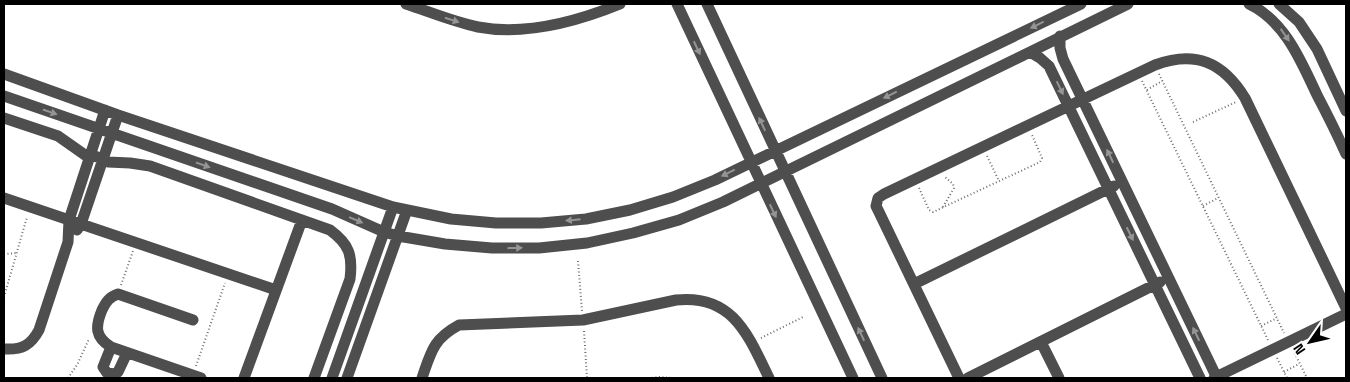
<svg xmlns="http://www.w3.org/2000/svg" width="1350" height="382" font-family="'Space Grotesk',sans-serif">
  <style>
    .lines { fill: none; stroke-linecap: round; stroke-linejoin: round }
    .path { stroke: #707070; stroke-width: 2; stroke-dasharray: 1 2.5; stroke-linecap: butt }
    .minor { stroke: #4e4e4e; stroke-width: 11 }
    .oneway { fill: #959595 }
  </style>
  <rect width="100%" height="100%" fill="#fff"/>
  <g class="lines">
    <path class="path" d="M1159,74l125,259
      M1142,81l126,259
      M1147,90l15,-9
      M1193,122l43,-20
      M987,156l12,25
      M919,188l10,22 4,2 107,-50 2,-4 -10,-23
      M1203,206l15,-8
      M943,207l11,-19 -1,-4 -8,-7
      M4,254l13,-1
      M578,261l4,50
      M121,285l12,-34
      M4,297l23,-80
      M1261,326l16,-8
      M584,331l3,47
      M761,338l42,-21
      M1293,350l14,28
      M1277,358l10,20
      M196,366l29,-83
      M1284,372l15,-8
      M68,378l9,-13 12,-26
      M652,378l7,-1 15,1"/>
    <path class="minor" d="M406,4c24,8 48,18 72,23 48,9 98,-5 142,-23
      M677,4l176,374
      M707,4l175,374
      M1249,4c36,17 52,57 68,91 10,19 20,39 29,59
      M1279,4l20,18 18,27 29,62
      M1060,36v12l3,11 154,319
      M1030,52l10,6 9,8 151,312
      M4,74l114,41 275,92 58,12 45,4h45l45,-4 44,-9 43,-13 42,-17 366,-176
      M4,96l328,113 52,23 14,4 47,8 47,4h47l48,-5 46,-10 46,-13 44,-18 405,-198
      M4,118l54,18 27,19 10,1 13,6 22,1 20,3 180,64c19,14 23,25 20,49l-36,99
      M4,198l272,92
      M77,230l4,-6 37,-109
      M914,284l200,-98
      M193,320l-75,-26c-9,3 -12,8 -16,16 -7,17 -7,27 9,37l90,31
      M1041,342l18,36
      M111,347l-8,20 4,6 7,1 4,-2 9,-19
      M5,349c17,1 26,-4 34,-19l29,-88 1,-22 36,-110
      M244,378l58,-158
      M332,378l61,-171
      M347,378l60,-168
      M422,378c9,-26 11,-39 37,-53l124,-5 93,-20c57,-6 72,35 93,78
      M959,378l-81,-168 -2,-4 2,-8 6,-4 271,-129c40,-15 68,-3 90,33l101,210
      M968,378l192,-96
      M1214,378l132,-64"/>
  </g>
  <defs><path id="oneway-solid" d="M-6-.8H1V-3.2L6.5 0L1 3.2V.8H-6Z" transform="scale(1.25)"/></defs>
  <g class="oneway">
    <use href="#oneway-solid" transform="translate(452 20) rotate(18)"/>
    <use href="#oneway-solid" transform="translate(1037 25) rotate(154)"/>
    <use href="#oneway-solid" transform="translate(1285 35) rotate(55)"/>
    <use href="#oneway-solid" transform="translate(697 48) rotate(65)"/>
    <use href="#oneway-solid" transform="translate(1060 88) rotate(64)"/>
    <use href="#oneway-solid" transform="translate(890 95) rotate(154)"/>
    <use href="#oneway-solid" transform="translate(50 112) rotate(19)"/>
    <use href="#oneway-solid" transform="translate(762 124) rotate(-115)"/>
    <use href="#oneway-solid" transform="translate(1110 156) rotate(-116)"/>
    <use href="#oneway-solid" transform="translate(203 165) rotate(19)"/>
    <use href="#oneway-solid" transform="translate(728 173) rotate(154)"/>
    <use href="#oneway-solid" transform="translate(773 211) rotate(65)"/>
    <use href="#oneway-solid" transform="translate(356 220) rotate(23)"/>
    <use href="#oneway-solid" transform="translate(573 220) rotate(174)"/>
    <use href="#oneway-solid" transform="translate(1130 234) rotate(64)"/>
    <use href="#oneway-solid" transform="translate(515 248) rotate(-1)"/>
    <use href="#oneway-solid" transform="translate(861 334) rotate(-115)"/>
    <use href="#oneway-solid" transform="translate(1196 334) rotate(-116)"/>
  </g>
  <rect width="1350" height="382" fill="none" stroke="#000000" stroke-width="10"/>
  <g transform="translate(1310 342) rotate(236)" stroke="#ffffff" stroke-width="4" paint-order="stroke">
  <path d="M0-4L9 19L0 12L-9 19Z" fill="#000000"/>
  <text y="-8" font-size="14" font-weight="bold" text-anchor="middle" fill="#000000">N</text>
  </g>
</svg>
